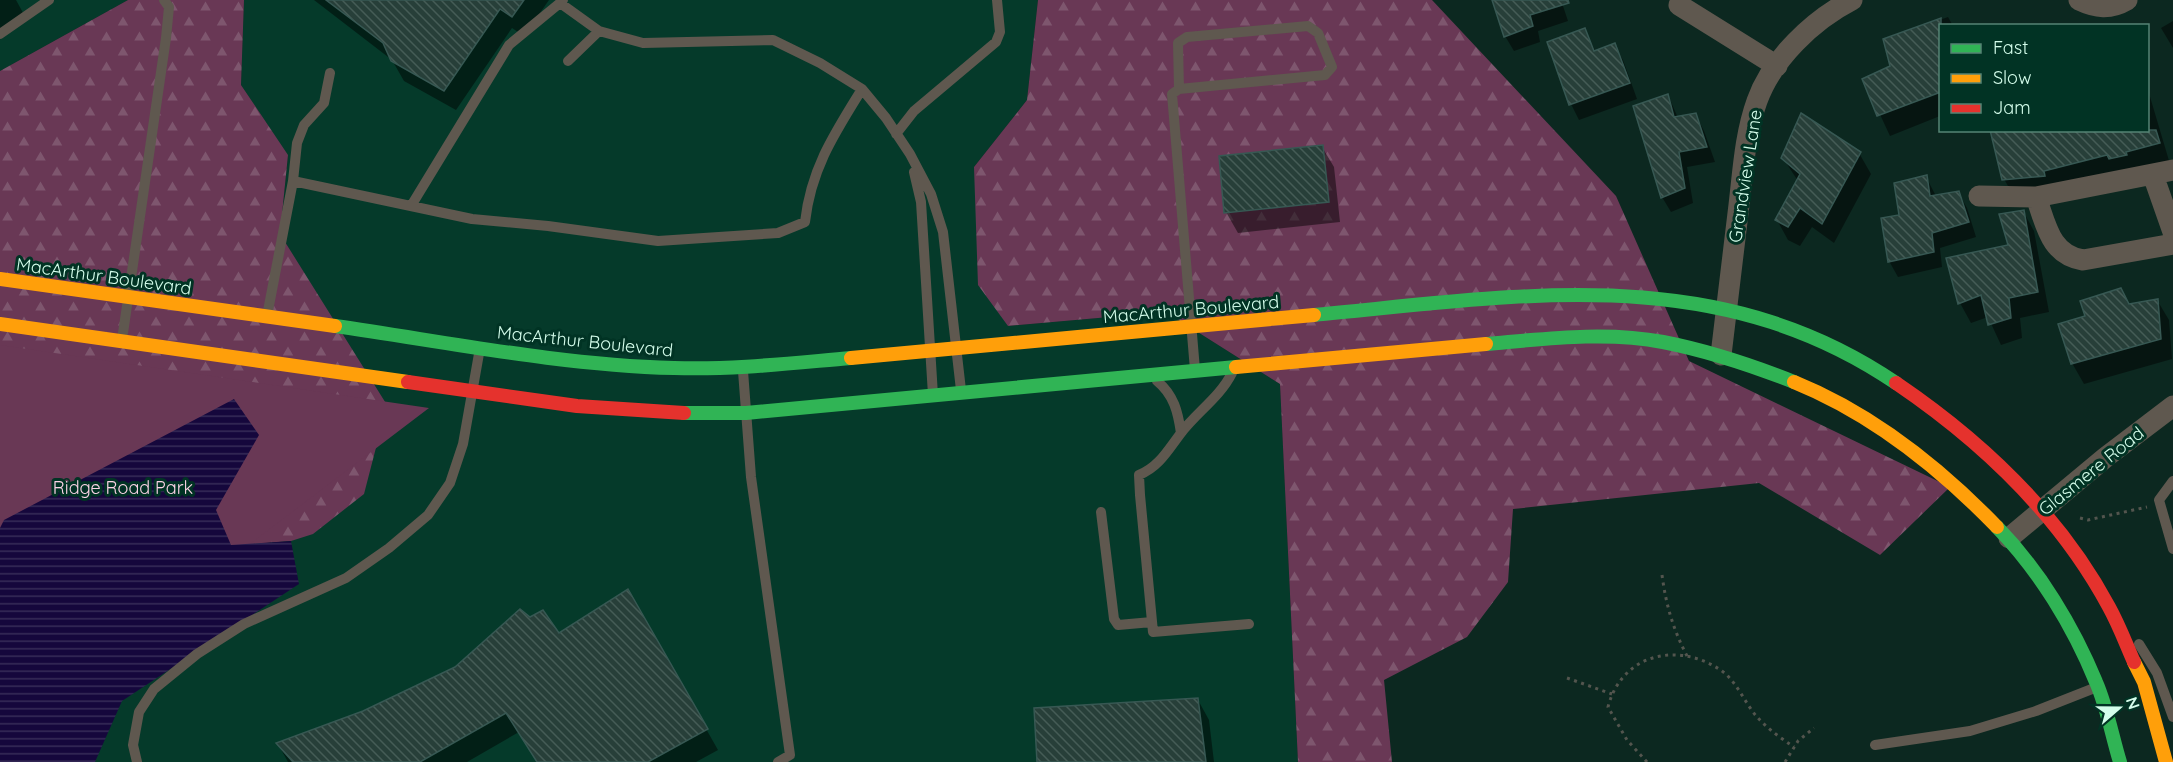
<svg xmlns="http://www.w3.org/2000/svg" width="2173" height="762" font-family="Quicksand,sans-serif">
  <style>
    .built { fill: #053a2a }
    .forest { fill: url(#forest-firs) }
    .green { fill: #693855 }
    .water { fill: url(#water-rules) }
    .shadow { fill: #0007 }
    .building { fill: url(#building-back-hatch); stroke: #375853; stroke-width: 1.5 }
    .lines { fill: none; stroke-linecap: round; stroke-linejoin: round }
    .path { stroke: #53554e; stroke-width: 3; stroke-dasharray: 3 4.5; stroke-linecap: butt }
    .lane { stroke: #5f584f; stroke-width: 10 }
    .street { stroke: #5f584f; stroke-width: 21 }
    .fast { stroke: #30b455; stroke-width: 14 }
    .slow { stroke: #ff9f0a; stroke-width: 14 }
    .jam { stroke: #e5322d; stroke-width: 14 }
    .labels { text-anchor: middle; dominant-baseline: central; stroke-width: 6; stroke-linejoin: round; paint-order: stroke }
    .street-label { font-size: 18px; fill: #d4fdeb; stroke: #013324 }
    .park-label { font-size: 18px; fill: #fcd3e7; stroke: #013324 }
  </style>
  <defs>
    <pattern id="forest-firs" width="22" height="20" patternUnits="userSpaceOnUse" patternTransform="scale(1.5)"><rect width="22" height="20" fill="#693855"/><path d="M5 1l3.5 6h-7zM16 11l3.5 6h-7z" fill="#7e566e"/></pattern>
    <pattern id="water-rules" width="6" height="5" patternUnits="userSpaceOnUse" patternTransform="scale(1.5)"><rect width="6" height="5" fill="#15073c"/><path d="M0 2.5h6" fill="none" stroke="#362c58"/></pattern>
    <pattern id="building-back-hatch" width="6" height="6" patternUnits="userSpaceOnUse" patternTransform="scale(1.5)"><rect width="6" height="6" fill="#273f39"/><path d="M-1 5l2 2M0 0l6 6M5-1l2 2" fill="none" stroke="#455c56"/></pattern>
  </defs>
  <rect width="100%" height="100%" fill="#0c2820"/>
  <path class="built" d="M0,0h128l-128,71z
    M244,0h794l-11,100 -53,67 34,159 158,-14 114,72 18,378h-1298v-234l280,-295 8,-77 -47,-71z"/>
  <path class="forest" d="M128,0h116l-3,85 47,70 -8,79 107,171 -23,89 -51,40 -22,7 -61,5 -230,-18v-457z
    M1038,0h394l184,196 73,165 261,126 -70,68 -121,-72 -246,26 -5,73 -41,55 -83,43 8,82h-94l-18,-378 -114,-72 -158,14 -30,-41 -4,-118 53,-67z"/>
  <path class="green" d="M0,345l429,63 -362,275 -67,79z"/>
  <path class="water" d="M234,399l25,36 -43,75 15,35 60,-4 8,43 -177,117 -27,61h-95v-234l4,-8z"/>
  <path class="shadow" d="M0,0h16l11,20 -27,16z
    M314,0h235l-25,36 -12,-8 -56,82 -52,-29 -12,-21z
    M1494,0h67l7,21 -30,10 2,11 -26,9 -9,-15z
    M1948,17l5,9h-13v90l-50,20 -26,-56 28,-13 -8,-27z
    M2173,21v27l-12,-20z
    M1584,30l12,22 18,-7 9,15 14,39 -58,21 -8,-16z
    M2148,90l22,74 -154,36 -12,-21 144,-49z
    M1668,95l10,23 18,-3 8,16 11,31 -28,5 6,36 -22,9 -9,-15z
    M1322,147l12,20 6,55 -102,11 -12,-21z
    M1859,153l12,21 -37,69 -22,-16 -12,19 -12,-6 -11,-20 21,-39 -15,-23z
    M1926,177l10,19 22,-4 9,16 9,29 -36,11 2,19 -44,10 -9,-16 12,-45z
    M2023,211l11,20 15,81 -29,6 2,20 -21,7 -13,-28 -17,6 -11,-20 49,-57z
    M2157,300l12,20 3,39 -88,25 -12,-21 14,-46z
    M628,591l90,159 -22,12h-158l-19,-30 -52,30h-179l-10,-18 86,-31 91,-45 74,-49 29,16z
    M1198,700l11,20 5,42h-175z"/>
  <path class="building" d="M326,0h198l-12,17 -12,-8 -56,82 -53,-30 -8,-18z
    M1492,0h76l1,3 -39,12 3,11 -29,11z
    M1941,18v74l-64,24 -15,-37 28,-13 -7,-27z
    M1585,28l9,23 21,-8 15,40 -61,22 -22,-63z
    M1668,94l6,23 22,-4 11,34 -28,5 6,36 -24,10 -28,-92z
    M1801,113l60,39 -39,72 -22,-16 -12,19 -13,-7 25,-46 -19,-16z
    M1990,130h166l4,13 -34,9 1,3 -18,4 -2,-4 -63,16 1,5 -43,4z
    M1323,145l6,57 -105,11 -5,-57z
    M1927,175l3,21 29,-5 10,31 -37,11 2,19 -46,10 -7,-44 18,-3 -5,-32z
    M2024,210l14,82 -29,6 2,20 -23,7 -7,-30 -23,9 -12,-46 62,-13 -9,-31z
    M2121,288l8,16 29,-5 3,40 -90,25 -13,-40 27,-8 -5,-15z
    M628,589l80,140 -60,33h-111l-31,-49 -86,49h-127l-17,-19 87,-32 92,-44 65,-58 10,8 13,-7 16,23z
    M1198,698l8,64h-169l-3,-54z"/>
  <g class="lines">
    <path class="path" d="M2080,518l8,2 59,-13
      M1662,575c4,30 11,54 25,81
      M1567,678l45,16
      M1647,762l-20,-22 -19,-33c14,-54 71,-66 114,-36 16,12 23,33 36,47 10,11 24,21 36,29
      M1785,762l13,-21 16,-13"/>
    <path class="lane" d="M563,0l-3,3 39,28 44,12 130,-3 47,23 42,26 24,29 24,36 21,40 12,38 18,158
      M0,34l49,-34
      M568,61l31,-30
      M1179,89l-1,-46 9,-6 121,-11 10,7 14,34 -7,8 -146,14 -7,5 23,276
      M896,134l18,-23 82,-69 4,-10 -3,-32
      M914,172l7,30 12,193
      M293,181l179,38 76,7 110,15 120,-8 27,-11c6,-53 29,-88 57,-133
      M411,206l98,-161 51,-42
      M267,316l26,-135 4,-38 7,-18 20,-22 6,-30
      M122,340l44,-302 3,-31 -5,-7
      M743,371l8,106 39,278 -12,7
      M1232,373c-12,24 -35,39 -51,60 -13,17 -22,34 -42,42l1,20 13,137 96,-8
      M1157,381c17,14 21,31 24,52
      M2173,481l-14,19 14,49
      M1101,512l13,107 4,6 34,-3
      M2139,644l18,29 16,44
      M1875,745l95,-14 66,-20 61,-24
      M137,762l-4,-17 6,-33 15,-23 43,-35 47,-30 102,-46 43,-30 39,-33 22,-32 13,-39 17,-96"/>
    <path class="street" d="M2079,0c17,8 31,10 48,0
      M1679,5l98,61
      M2153,175l20,57
      M1979,196l57,1 137,-27
      M2036,197c10,27 14,58 47,63l90,-16
      M1721,355c6,-50 12,-100 18,-150 4,-34 6,-71 18,-104 15,-42 56,-81 95,-101
      M2009,538l97,-81 67,-51"/>
    <path class="fast" d="M1314,315c204,-19 401,-55 582,68
      M335,326c112,16 225,39 339,42 59,2 118,-5 177,-10
      M1486,344c58,-5 119,-13 177,-2 46,9 88,23 131,40
      M684,413h62l490,-46
      M1997,527c42,43 76,99 99,155 11,25 16,54 24,80"/>
    <path class="slow" d="M0,279l335,47
      M0,324l408,58
      M851,358l463,-43
      M1236,367l250,-23
      M1794,382c79,32 145,85 203,145
      M2134,662l10,20 22,80"/>
    <path class="jam" d="M408,382l169,24 107,7
      M1896,383c87,59 163,131 213,224 10,18 17,37 25,55"/>
  </g>
  <g class="labels">
    <g class="street-label">
      <text transform="translate(1745 176) rotate(-81)">Grandview Lane</text>
      <text transform="translate(104 276) rotate(8)">MacArthur Boulevard</text>
      <text transform="translate(1191 309) rotate(-5)">MacArthur Boulevard</text>
      <text transform="translate(585 341) rotate(6)">MacArthur Boulevard</text>
      <text transform="translate(2091 471) rotate(-39)">Glasmere Road</text>
    </g>
    <g class="park-label">
      <text x="123" y="487">Ridge Road Park</text>
    </g>
  </g>
  <rect x="1939" y="24" width="210" height="108" fill="#013324" stroke="#558474" stroke-width="1.5"/>
  <rect x="1951" y="44" width="30" height="9" fill="#30b455" stroke="#558474" stroke-width="1.5"/>
  <text x="1993" y="54" font-size="18" fill="#d4fdeb">Fast</text>
  <rect x="1951" y="74" width="30" height="9" fill="#ff9f0a" stroke="#558474" stroke-width="1.5"/>
  <text x="1993" y="84" font-size="18" fill="#d4fdeb">Slow</text>
  <rect x="1951" y="104" width="30" height="9" fill="#e5322d" stroke="#558474" stroke-width="1.5"/>
  <text x="1993" y="114" font-size="18" fill="#d4fdeb">Jam</text>
  <g transform="translate(2119 708) rotate(70)" stroke="#013324" stroke-width="4.5" paint-order="stroke">
  <path d="M0-4.5L10 22L0 15L-10 22Z" fill="#d4fdeb"/>
  <text y="-9" font-size="16" font-weight="bold" text-anchor="middle" fill="#d4fdeb">N</text>
  </g>
</svg>
